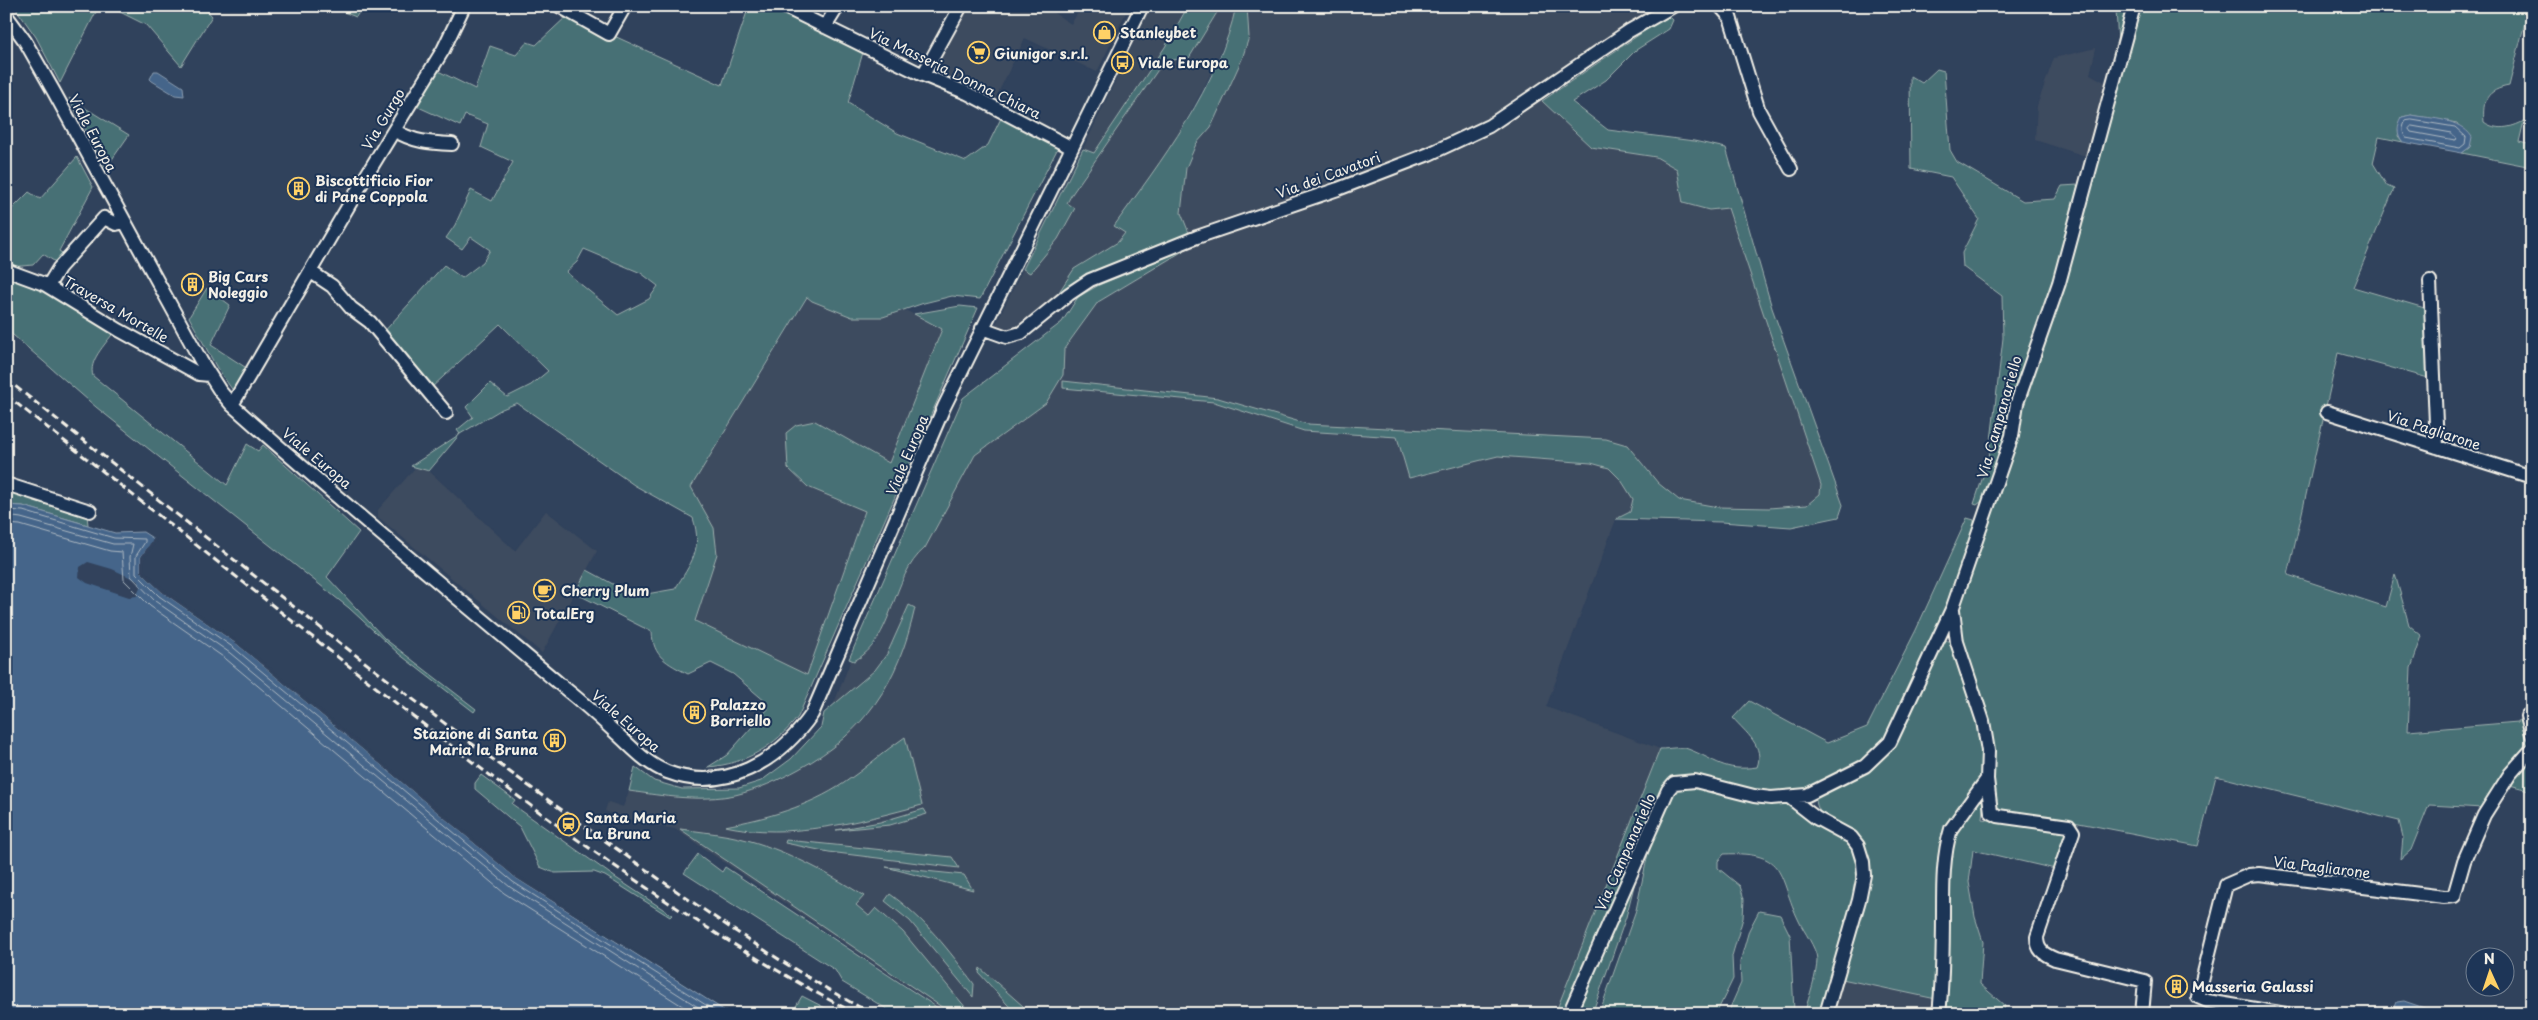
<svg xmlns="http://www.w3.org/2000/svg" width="2538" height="1020" font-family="'Playpen Sans',sans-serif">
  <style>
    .built { fill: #3e4b5f }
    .green { fill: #476f74; stroke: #9eb0ae; fill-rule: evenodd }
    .water { fill: #45658a; stroke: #8b9db0 }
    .pier { fill: #30425c }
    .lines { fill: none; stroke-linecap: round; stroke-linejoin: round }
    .shore { stroke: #aeb9c2; stroke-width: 1 }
    .minor-casing { stroke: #f4f1e8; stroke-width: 16 }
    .minor { stroke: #1d3557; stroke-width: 12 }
    .rail { stroke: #f4f1e8; stroke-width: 3; stroke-dasharray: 8 4; stroke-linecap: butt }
    .labels { text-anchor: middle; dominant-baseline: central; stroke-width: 4; stroke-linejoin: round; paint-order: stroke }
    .poi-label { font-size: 14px; font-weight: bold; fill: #f4f1e8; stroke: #1d3557; text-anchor: start }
    .street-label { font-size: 14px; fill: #f4f1e8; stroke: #1d3557 }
  </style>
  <rect width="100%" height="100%" fill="#30425c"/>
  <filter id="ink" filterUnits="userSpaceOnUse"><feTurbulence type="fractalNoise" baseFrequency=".02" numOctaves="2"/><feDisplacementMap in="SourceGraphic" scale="10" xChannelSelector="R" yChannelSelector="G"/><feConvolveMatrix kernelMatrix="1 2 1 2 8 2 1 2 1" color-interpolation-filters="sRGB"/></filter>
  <g filter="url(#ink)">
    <path class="built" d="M965,6h78l28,18 11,-18h47l-32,66 -72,-34 -32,65 -65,-30z
      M1151,6h24l9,5 -19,36 -71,106 -11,-4z
      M1221,6h15l-4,20 -27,59 -33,61 -58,80 11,7 -7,9 -44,27 -15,23 -20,20 -23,15 -22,1 29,-59 7,3 45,-64 -8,-5 5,-9 92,-133 25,-3z
      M1247,6h411l-127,85 60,56 65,10 21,12 32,41 19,-2 93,277 -1,9 -13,11 -38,3 -51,-1 -39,-7 -21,-17 -31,-38 -320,-21 -89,-26 -155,-17v7l151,14 90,29 93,6 12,41 89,-22 93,7 18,5 12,12 12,19 -3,13 -14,7 -70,188 114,42 -105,265h-607l-273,-185 -34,-6 -36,-12 3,-9 15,5 6,-16 24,4 60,2 23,-2 43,-15 34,-19 55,-46 41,-109 -22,48 -12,16 -42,36 18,-46 3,1 21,-16 33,-76 9,-14 8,-7 50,-93 71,-52 17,-28 1,-26 34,-47 90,-54 1,-15 -8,-20 5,-45 10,-24 15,-17 31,-68 7,-22z
      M2096,48l-6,26 16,9 -20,73 -51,-16 2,-34 17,-48z
      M808,297l75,20 22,-7 37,19 -53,135 -74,-43 -7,66 57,23 -58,165 -112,-54 22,-67 -26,-67z
      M416,467l13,4 86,80 31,-40 51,40 -55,102 -164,-136v-7z
      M1842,979l94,20v15h-106z"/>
    <path class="green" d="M14,6h85l-39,77 -24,-46z
      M108,6h95l9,10 -31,50 -35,-41z
      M329,6h34l-7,11z
      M749,6h29l86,43 -16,54 49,30 69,28 22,-16 15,-31 57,30 -80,155 -28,-3 -28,7 -41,14h-31l-40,-16 -5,-4 -116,190 23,41 3,26 -22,67 112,54 58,-164 -57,-24 -20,-19 -2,-35 10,-8 19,-4 74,42 53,-134 -28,-15 46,-8 18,2 -180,409c-23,29 -52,47 -90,50l19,-12 41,-46 -2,-7 -33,-28 -22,-11 -23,11c-21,-11 -35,-17 -36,-42l-77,-39 12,-23 48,26 40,-7c16,-26 28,-39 18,-71l-59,-33 -117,-82 -15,6 -42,25 -31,37 -18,-5 49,-32 -3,-4 16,-13 -7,-10 24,-24 17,14 24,-12 17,-14 -48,-47 -70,65 -48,-55 62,-69 18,13 21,-16 7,-12 -19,-13 -9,12 -16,-11 9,-13 16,-35 21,11 21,-39 -32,-15 7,-23 -23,-9 -5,11 -46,-21 20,-36 41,20 15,-43 26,9 11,-13 9,3 32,-30 154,70zM584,249l57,24 17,13 -9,13 -31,16 -52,-43 11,-10z
      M1188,6h33l-32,52 -25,3 -92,133 -5,9 8,5 -17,31 -28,34 -7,-4 60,-120 11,4 71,-106z
      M1236,6h11l2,31 -7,22 -31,68 -15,17 -10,24 -5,45 8,20 -104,42 -26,17 15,-23 44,-27 7,-9 -11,-7c46,-63 106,-142 122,-220z
      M2116,6h12l-10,37 -2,-34z
      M2140,6h389l-20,80c-22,4 -27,14 -25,36 12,9 27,6 40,-1l-5,21 13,3v22l-70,-14 8,-6 -13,-24 -46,-8 -9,2 -4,19 5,6 -24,-5 -6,26 14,23 7,3 -41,98 75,22 4,70 -94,-26 -50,222 98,32 9,-33 14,51 13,11 -11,32 -3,63 110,-9 6,-10 6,35 -47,61 -54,-3 -18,45 -10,9 2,-22 -4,-16 -183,-45 -18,70 -119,-23 -79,-11 -5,-4 -34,-169 -2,-37 61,-170 2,-30z
      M1668,15l5,5 -4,9 -33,21 -30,30 -34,22 36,28 86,11 32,7 46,160 71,197 -4,12 -48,10 -70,-5 -105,-3 14,-7 3,-13 -12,-19 -12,-12 -18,-5 -93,-7 -89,22 -12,-41 -93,-6 -90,-29 -151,-14v-7l155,17 89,26 299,15 21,6 31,38 21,17 39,7 51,1 38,-3 13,-11 1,-9 -93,-277 -19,2 -26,-7 -6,-34 -21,-12 -65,-10 -49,-46z
      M1937,69l7,2 6,79 7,12 66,39 32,-2 7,-13 16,-1 -23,96 -48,152 -25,68 -5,4 -3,-1 15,-46 14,-120 -1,-42 -39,-29 -1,-14 17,-34 -28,-42 -40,-8 -1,-93 12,7z
      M69,98l60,37 -23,33z
      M77,157l16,30 -34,64 6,4 -8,8 -14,-9 -10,11 -23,2 -4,-2v-50l23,-23 11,7z
      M1188,248l-90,54 -34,47 -1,26 -17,28 -71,52 -50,93c-35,29 -30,92 -71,113l-5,-2 114,-261 99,-76 16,-25 21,-12z
      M6,273l33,13 75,46c-9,13 -26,29 -21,44l134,109 20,-41 11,7 5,-6 96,87 -32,45 58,62 91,70 -2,3 -75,-58 -50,-46 -253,-201 -90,-78z
      M207,288l23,17 -19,40 37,24 -14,23 -17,-24 -28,-51z
      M16,491l71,24 1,10 -65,-19 -17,-1v-11l3,1z
      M1967,518l7,2v8l-32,91 -61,127 -28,21 -41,20 -29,6 -26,-1 -65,-16h-10l-11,3 -105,235h-11l105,-265c9,0 21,-3 28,0 29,11 35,23 69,18 8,-21 -11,-34 -24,-49l16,-17 78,42 40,-16 49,-97z
      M909,605l6,3c-17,75 -49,124 -116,161 -20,11 -42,21 -64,26 -34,7 -72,1 -106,-4l6,-24 19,14 28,8 57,-1 22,-7 30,-22 30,-32 3,-14 51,-43 12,-16z
      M1945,640l8,3 28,92 3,37 -40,57 -8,170 -94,-20 24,-90 -4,-46c-17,-11 -47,-23 -46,-46l56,-32z
      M905,737l17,68c-63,17 -132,35 -197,21 42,-8 83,-19 119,-43 21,-14 40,-32 61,-46z
      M2532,754v37l-26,-7z
      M481,775l34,25 -3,4 104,74 56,37 -2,2 -65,-41 -11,-4 -39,1 -15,-6 -20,-40 -45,-38v-6z
      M1690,785l93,17 54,32 17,14 5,26 -14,65 -24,75h-89l-2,-6 11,-25 -1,-21 9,-32 10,-19 21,4 10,20 4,76 5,2 6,-2c4,-15 12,-36 12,-52 -1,-12 -13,-27 -18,-38 -22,-45 -10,-70 -75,-67l-6,7v7l22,18 4,13 -1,19 -11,38 1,23 -17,35h-117l37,-104 14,-66 20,-50 5,-5z
      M1984,795l-2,24 80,12 3,2 1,5 -11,31 -82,-19 -4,32 6,35 8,25 -3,42 25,22 -2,8h-60l6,-155c6,-32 15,-40 35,-64z
      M924,809l3,5 -37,11 -54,5 44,-8z
      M680,829c16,2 33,4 50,7 47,9 93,34 134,60l-8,9 13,11 7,-8 27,24 68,82h-19z
      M786,840l166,17 7,11 -130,-16 -44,-9z
      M698,854l24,18 3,-5 222,147h-52l-53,-32 -7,-12 -151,-97z
      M1642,855l-16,62 -34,97h-19z
      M886,867l78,8 9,15z
      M890,894c36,26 58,55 84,90l-1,13 -63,-76 -25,-20z
      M980,968l52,46h-16l-37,-41z
      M802,996l35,18h-38l-4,-6z"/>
    <path class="water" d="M154,71h4l25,16 1,9 -9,-1 -23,-14 -2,-2z
      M2412,115c21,4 47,3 60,22l-2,10 -8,6 -59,-11c-7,-8 -6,-16 -1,-25z
      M6,505l17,1 92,27 28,-1 11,7 -13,18v15l21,20 75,52 279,234 214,136h-724z
      M2404,1001l26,9 2,4h-40l5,-12z"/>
    <path class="pier" d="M155,536l1,4 -12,18v13l20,19 74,52 280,234 214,138 -216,-136 -279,-234 -75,-52 -21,-20v-15z
      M88,562l24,7 26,12 2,6 -3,9 -8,1 -42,-14 -8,-6 1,-10z"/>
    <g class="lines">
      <path class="shore" d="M2412,120l43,7 11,10 -1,7 -5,4 -54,-10c-4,-5 -4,-12 0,-17z
        M2412,126l40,7 5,6 -2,1 -44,-8 -2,-3z
        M6,510l17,1 91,27 31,1v3l-9,14v17l23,23 75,52 279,234 207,132
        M6,516l15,2 92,26h20l-3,13 1,19 24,25 75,52 280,234 199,127
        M6,524l14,1 90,26 12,1 2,28 26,26 76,53 278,234 191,121"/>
      <defs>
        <path id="minor" d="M559,6l50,28 16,-28
          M783,6l140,69 44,18 105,55
          M1720,6l10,11 29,94 32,58
          M6,15l19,26 29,51 147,269 19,30 12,14c107,96 220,188 330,281 19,15 37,31 54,47 16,14 30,31 51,39 58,22 112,-11 145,-58l132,-307 198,-401
          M825,27l13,-21
          M923,75l38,-69
          M394,130c19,12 36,13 58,14
          M6,270l38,14 75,46 80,44 11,1
          M311,272l21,14 19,22 19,14 76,91
          M2430,281l7,166
          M48,286l11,-18 45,-50 12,6 9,-2
          M982,328l25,9 14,-4 48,-39 21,-14 107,-43 141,-48 91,-35 60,-28 140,-95 44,-25
          M232,405l134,-229 77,-126 21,-44
          M2327,412l205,65
          M6,484l84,27
          M1953,610l4,32 26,79 5,30 -1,28 4,33 7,4 71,10 4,6 -36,105c0,13 6,17 18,22l90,22 -3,33
          M2532,712l-5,4 5,18
          M1789,797l27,21 35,19 7,9 5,16 1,13 -5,25 -33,114
          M1569,1014l99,-224 6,-7 21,-2 59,15 17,2 36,-3 58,-29 25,-24 63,-135 59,-171 5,-33 42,-120 75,-277
          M1939,1014c4,-35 4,-70 4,-104 0,-27 0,-55 8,-81l36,-50
          M2286,1014l-79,-13 -9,-4 28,-112 23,-10 10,-1 185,23 10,-1 10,-35 20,-46 26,-41 22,-25"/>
      </defs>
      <use href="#minor" class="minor-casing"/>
      <use href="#minor" class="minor"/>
      <path class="rail" d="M6,379c192,151 382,307 581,449 92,65 185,132 285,186
        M6,395c118,93 236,186 353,279 158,124 319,247 497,340"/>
    </g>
  </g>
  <defs>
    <symbol id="shop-ring" viewBox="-11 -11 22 22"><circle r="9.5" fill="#1d3557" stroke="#ffd166" stroke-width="1.5"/><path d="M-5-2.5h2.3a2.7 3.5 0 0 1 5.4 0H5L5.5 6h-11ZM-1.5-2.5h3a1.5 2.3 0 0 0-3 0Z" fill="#ffd166"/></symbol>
    <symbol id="supermarket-ring" viewBox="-11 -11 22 22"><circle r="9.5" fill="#1d3557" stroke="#ffd166" stroke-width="1.5"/><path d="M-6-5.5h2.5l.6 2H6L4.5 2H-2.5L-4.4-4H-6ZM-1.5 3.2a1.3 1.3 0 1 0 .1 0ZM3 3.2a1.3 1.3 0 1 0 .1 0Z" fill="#ffd166"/></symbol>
    <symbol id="bus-ring" viewBox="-11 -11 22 22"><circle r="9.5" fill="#1d3557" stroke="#ffd166" stroke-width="1.5"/><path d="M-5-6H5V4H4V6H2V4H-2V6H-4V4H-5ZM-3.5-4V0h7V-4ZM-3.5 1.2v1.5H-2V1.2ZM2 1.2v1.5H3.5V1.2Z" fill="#ffd166"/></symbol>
    <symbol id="building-ring" viewBox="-11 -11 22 22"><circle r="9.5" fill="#1d3557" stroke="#ffd166" stroke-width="1.5"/><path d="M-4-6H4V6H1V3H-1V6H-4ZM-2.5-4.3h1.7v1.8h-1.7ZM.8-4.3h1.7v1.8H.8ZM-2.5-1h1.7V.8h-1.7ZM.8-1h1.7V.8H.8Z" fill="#ffd166"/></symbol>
    <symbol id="cafe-ring" viewBox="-11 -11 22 22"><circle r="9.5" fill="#1d3557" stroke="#ffd166" stroke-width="1.5"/><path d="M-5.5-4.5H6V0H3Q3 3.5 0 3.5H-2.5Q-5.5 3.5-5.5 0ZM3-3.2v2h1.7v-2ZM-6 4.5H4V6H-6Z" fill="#ffd166"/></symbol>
    <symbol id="fuel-ring" viewBox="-11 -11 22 22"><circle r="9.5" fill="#1d3557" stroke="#ffd166" stroke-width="1.5"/><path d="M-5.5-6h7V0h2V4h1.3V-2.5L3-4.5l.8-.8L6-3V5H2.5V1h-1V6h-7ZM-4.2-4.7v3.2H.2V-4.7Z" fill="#ffd166"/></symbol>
    <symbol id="station-ring" viewBox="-11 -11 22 22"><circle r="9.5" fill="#1d3557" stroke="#ffd166" stroke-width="1.5"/><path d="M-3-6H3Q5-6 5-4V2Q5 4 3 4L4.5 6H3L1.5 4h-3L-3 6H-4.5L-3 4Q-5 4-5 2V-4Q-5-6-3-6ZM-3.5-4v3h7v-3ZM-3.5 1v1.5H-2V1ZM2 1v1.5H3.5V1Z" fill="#ffd166"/></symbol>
  </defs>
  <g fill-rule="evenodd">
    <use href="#shop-ring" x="1092" y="20" width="25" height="25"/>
    <use href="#supermarket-ring" x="966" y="40" width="25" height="25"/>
    <use href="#bus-ring" x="1110" y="50" width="25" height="25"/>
    <use href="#building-ring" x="286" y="176" width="25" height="25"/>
    <use href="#building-ring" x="180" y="272" width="25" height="25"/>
    <use href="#cafe-ring" x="532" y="578" width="25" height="25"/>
    <use href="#fuel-ring" x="506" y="600" width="25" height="25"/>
    <use href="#building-ring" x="682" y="700" width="25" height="25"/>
    <use href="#building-ring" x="542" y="728" width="25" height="25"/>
    <use href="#station-ring" x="556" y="812" width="25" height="25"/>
    <use href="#building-ring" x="2164" y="974" width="25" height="25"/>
  </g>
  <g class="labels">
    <g class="poi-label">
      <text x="1120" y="32">Stanleybet</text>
      <text x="994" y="53">Giunigor s.r.l.</text>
      <text x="1138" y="62">Viale Europa</text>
      <text x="315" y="180">Biscottificio Fior<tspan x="315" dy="16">di Pane Coppola</tspan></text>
      <text x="208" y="276">Big Cars<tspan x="208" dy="16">Noleggio</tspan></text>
      <text x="561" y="590">Cherry Plum</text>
      <text x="534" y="613">TotalErg</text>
      <text x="710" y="704">Palazzo<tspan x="710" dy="16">Borriello</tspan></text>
      <text x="538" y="733" text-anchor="end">Stazione di Santa<tspan x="538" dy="16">Maria la Bruna</tspan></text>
      <text x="585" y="817">Santa Maria<tspan x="585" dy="16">La Bruna</tspan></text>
      <text x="2192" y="986">Masseria Galassi</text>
    </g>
    <g class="street-label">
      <text transform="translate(955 73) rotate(26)">Via Masseria Donna Chiara</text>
      <text transform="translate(383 119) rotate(-59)">Via Gurgo</text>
      <text transform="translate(93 133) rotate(62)">Viale Europa</text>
      <text transform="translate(1328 175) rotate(-20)">Via dei Cavatori</text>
      <text transform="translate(116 309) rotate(30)">Traversa Mortelle</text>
      <text transform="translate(1999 417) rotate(-74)">Via Campanariello</text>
      <text transform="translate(2434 430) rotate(18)">Via Pagliarone</text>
      <text transform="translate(907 455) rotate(-67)">Viale Europa</text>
      <text transform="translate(317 458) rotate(40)">Viale Europa</text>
      <text transform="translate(626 721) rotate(41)">Viale Europa</text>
      <text transform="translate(1625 852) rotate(-66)">Via Campanariello</text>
      <text transform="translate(2322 867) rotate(7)">Via Pagliarone</text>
    </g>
  </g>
  <rect width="2538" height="1020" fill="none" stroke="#1d3557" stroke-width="25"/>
  <rect x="12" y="12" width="2513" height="995" fill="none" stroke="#f4f1e8" stroke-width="2" filter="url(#ink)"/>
  <g transform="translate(2490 972) rotate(357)"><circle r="24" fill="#1d3557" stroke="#738091"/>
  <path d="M0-4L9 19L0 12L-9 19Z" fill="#ffd166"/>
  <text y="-8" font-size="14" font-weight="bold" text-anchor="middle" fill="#f4f1e8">N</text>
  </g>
</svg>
